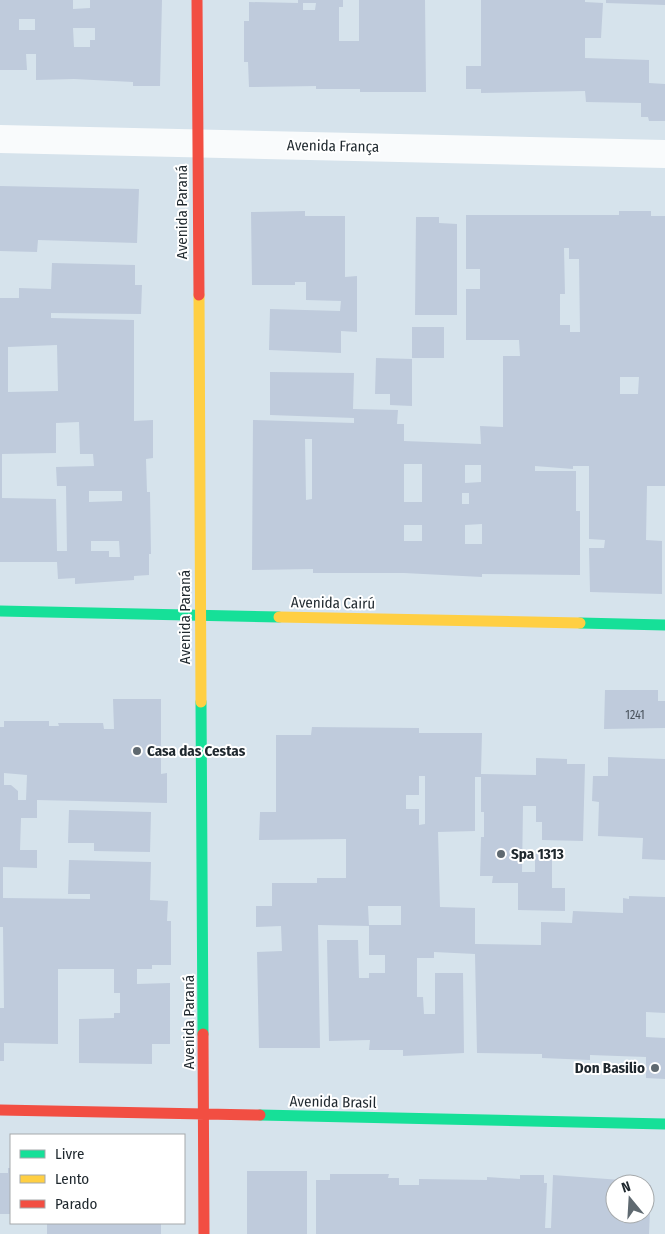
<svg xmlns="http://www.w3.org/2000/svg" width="665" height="1234" font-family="'Fira Sans Condensed',sans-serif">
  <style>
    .building { fill: #bfcbdc; fill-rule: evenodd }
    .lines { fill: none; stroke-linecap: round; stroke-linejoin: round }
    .street { stroke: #f9fbfc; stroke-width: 28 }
    .fast { stroke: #16e098; stroke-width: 11 }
    .slow { stroke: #ffcf43; stroke-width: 11 }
    .jam { stroke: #f24e42; stroke-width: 11 }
    .poi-dot { fill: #5f6970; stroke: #fff; stroke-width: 2 }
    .labels { text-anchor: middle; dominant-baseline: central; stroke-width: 4; stroke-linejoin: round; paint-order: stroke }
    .number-label { font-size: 12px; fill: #49525b }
    .street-label { font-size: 15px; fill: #1f282e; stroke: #fff }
    .poi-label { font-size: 15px; font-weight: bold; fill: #1f282e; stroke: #fff; text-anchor: start }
  </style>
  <rect width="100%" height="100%" fill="#d6e3ec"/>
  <path class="building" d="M0,0h73v9l17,-1v-8h72l-2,86h-27v-4l-59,-3 -38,1v-26h-10l1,16h-27zM19,19h16v11h-16zM73,28h22v12h-5v7h-16z
    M298,0h45v7h-4v34h20v-41h66l1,92h-66v-3h-44v-3l-67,1 -1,-25h-4v-41h5v-19l49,1zM303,3h13l-1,7h-12z
    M481,0h104v2l18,1 -2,35h-16v20l64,2v23l16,1v37h-16l-1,-4h-7v-14l-55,-1 -1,-11 -104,2v-4h-15v-23h15z
    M606,0h59v5l-59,-2z
    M0,186l139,3 -2,54 -99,-3 -1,12 -37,-1z
    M305,211v5h40v61l12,-1v56l-16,-1v22l-72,-3 1,-41 70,2 1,-10 -35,-1v-18h-11v3h-43l-1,-73z
    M619,211h32v5h14v270h-18l-1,54 16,1v53l-72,-2 -1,-44h15l1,-8 -16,-1v-73h-16v3l-38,-3v5h41v40h4v64l-98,-1v3l-78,-4h-91v-4l-61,1 1,-150 101,3v-5l-84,-3v-43l84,1 -1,36 45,1 -1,14h7v17l77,3 -1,-18 23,1v-71h17l-1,-16h-53v-51h14v-20h-14v-54h153zM564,248h5v11h10l1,73h-10v-7h-10v-31h5zM620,377h19l-1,17h-18zM305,439h7v60l-6,1zM404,464h18v38h-18zM465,465h16v17l-16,1zM462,493h7v11h-7zM482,524v20h-17v-19zM404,525h18v16h-18z
    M416,217h23v6l18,1v91h-42z
    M52,263l83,2v20h7l-1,29 -90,-1v5l83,2v101l19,-1v38l-7,1 1,33h3l1,62h-2v21l-15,1v4l-59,4v-6l-17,1 -1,-17h-57v-264h19v-10l32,1zM57,345l1,46 -50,1v-45zM79,422l1,32h13l1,12 -38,1 1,19h9l1,65h-10l-1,-52 -54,-1v-44l54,-1v-30zM89,491h33v10l-33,1zM91,541h28l1,16h-11v-6h-18z
    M412,327h32v31h-32z
    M376,358l36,1v47l-22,-1v-11h-15z
    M605,690h53v11h7v27l-61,1z
    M113,699h48v75l6,-1v30l-130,-3v18h-16l-1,32h17v18l-34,-1v31l87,1v-5h-22l1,-34 82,2 -1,38 18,1 -1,20h4v44h-19v4h-15v15l33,-1v61h-18v20l-73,-1v-44l35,-1v-5h6v-20h-6v-24h-56v75l-54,-1v18h-4v-53h4l-1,-81h-3v-200h4v-6h45v5h10l-1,-3h45l1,6h10zM4,773l23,2 -1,25h-8v-9l-7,-6h-7z
    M312,727l107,1v5h63l-1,41 55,1v-17l31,1v5h18l-2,77 -41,-1v-18h-6v-16h-13l-1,66h13v-18h17v34h13v23l-47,-1v-27h-26l1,-7h-13l1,-39h3v-25h-3v-35h-6v54l-37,1 2,75 35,1v36l66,1v-23l31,1 1,-12 50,2v-15l6,1v-3l36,1v116l-19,-1v25l19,1v41l-19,-1v-21l-56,-2v5l-48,-2v-4l-65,-1 -2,-99 -41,-2v6h-17v39h6l1,17h11v-41h28l1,80 -61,3v-6h-34l1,-10 -41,1 -2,-101h31l1,38h10v-5h16v-18h-16v-30h32v-19h-33l1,20 -51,-1 2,123h-61l-2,-96 25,-1 -1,-25 -25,1v-21h16v-23h45v-5h29v-39l-87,1 1,-28h16v-77h35zM419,776h6v48l-6,1v-16h-13v-14h13z
    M608,757l57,2v101l-23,-1 1,-21 -45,-2 1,-34 -7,-1 1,-25h15z
    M69,810l82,2 -1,40 -56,-1v-8h-26z
    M8,1168h3v46h-11v-41h8z
    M247,1171h60v63h-60z
    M330,1174h59l-1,4h11v7h20v-6l68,1v-3l33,2v-4h24v8h3l-2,45h6l2,-53 68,5 -1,4h-5v30h30v-30l6,1 -2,49h-333v-54h14z
    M47,1223h114v11h-114z"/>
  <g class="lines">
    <path class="street" d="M0,139l665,15"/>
    <path class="fast" d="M0,611l279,6
      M580,623l85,2
      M201,702l2,332
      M260,1115l405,9"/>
    <path class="slow" d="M199,295l2,407
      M279,617l301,6"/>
    <path class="jam" d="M197,0l2,295
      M203,1034l1,200
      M0,1110l260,5"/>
  </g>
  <g class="poi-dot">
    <circle cx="137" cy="751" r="5"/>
    <circle cx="501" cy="854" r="5"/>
    <circle cx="655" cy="1068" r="5"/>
  </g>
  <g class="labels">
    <g class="number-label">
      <text x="635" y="715">1241</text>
    </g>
    <g class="street-label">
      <text transform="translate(333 146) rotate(1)">Avenida França</text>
      <text transform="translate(182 212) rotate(-90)">Avenida Paraná</text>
      <text transform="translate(333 603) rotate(1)">Avenida Cairú</text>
      <text transform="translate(185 617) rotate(-90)">Avenida Paraná</text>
      <text transform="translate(189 1022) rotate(-90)">Avenida Paraná</text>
      <text transform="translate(333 1102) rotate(1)">Avenida Brasil</text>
    </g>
    <g class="poi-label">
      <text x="147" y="751">Casa das Cestas</text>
      <text x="511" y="854">Spa 1313</text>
      <text x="645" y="1068" text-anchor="end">Don Basilio</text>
    </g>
  </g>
  <rect x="10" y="1134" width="175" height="90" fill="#ffffff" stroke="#a5a9ab"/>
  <rect x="20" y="1150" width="25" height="8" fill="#16e098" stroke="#a5a9ab"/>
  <text x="55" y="1159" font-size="15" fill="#1f282e">Livre</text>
  <rect x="20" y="1175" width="25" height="8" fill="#ffcf43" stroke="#a5a9ab"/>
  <text x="55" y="1184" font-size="15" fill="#1f282e">Lento</text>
  <rect x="20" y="1200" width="25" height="8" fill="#f24e42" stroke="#a5a9ab"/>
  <text x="55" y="1209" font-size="15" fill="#1f282e">Parado</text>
  <g transform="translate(630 1199) rotate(342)"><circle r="24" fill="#ffffff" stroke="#a5a9ab"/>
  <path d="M0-4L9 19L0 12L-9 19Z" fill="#5f6970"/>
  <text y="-8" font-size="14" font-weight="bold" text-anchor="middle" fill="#1f282e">N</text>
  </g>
</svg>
